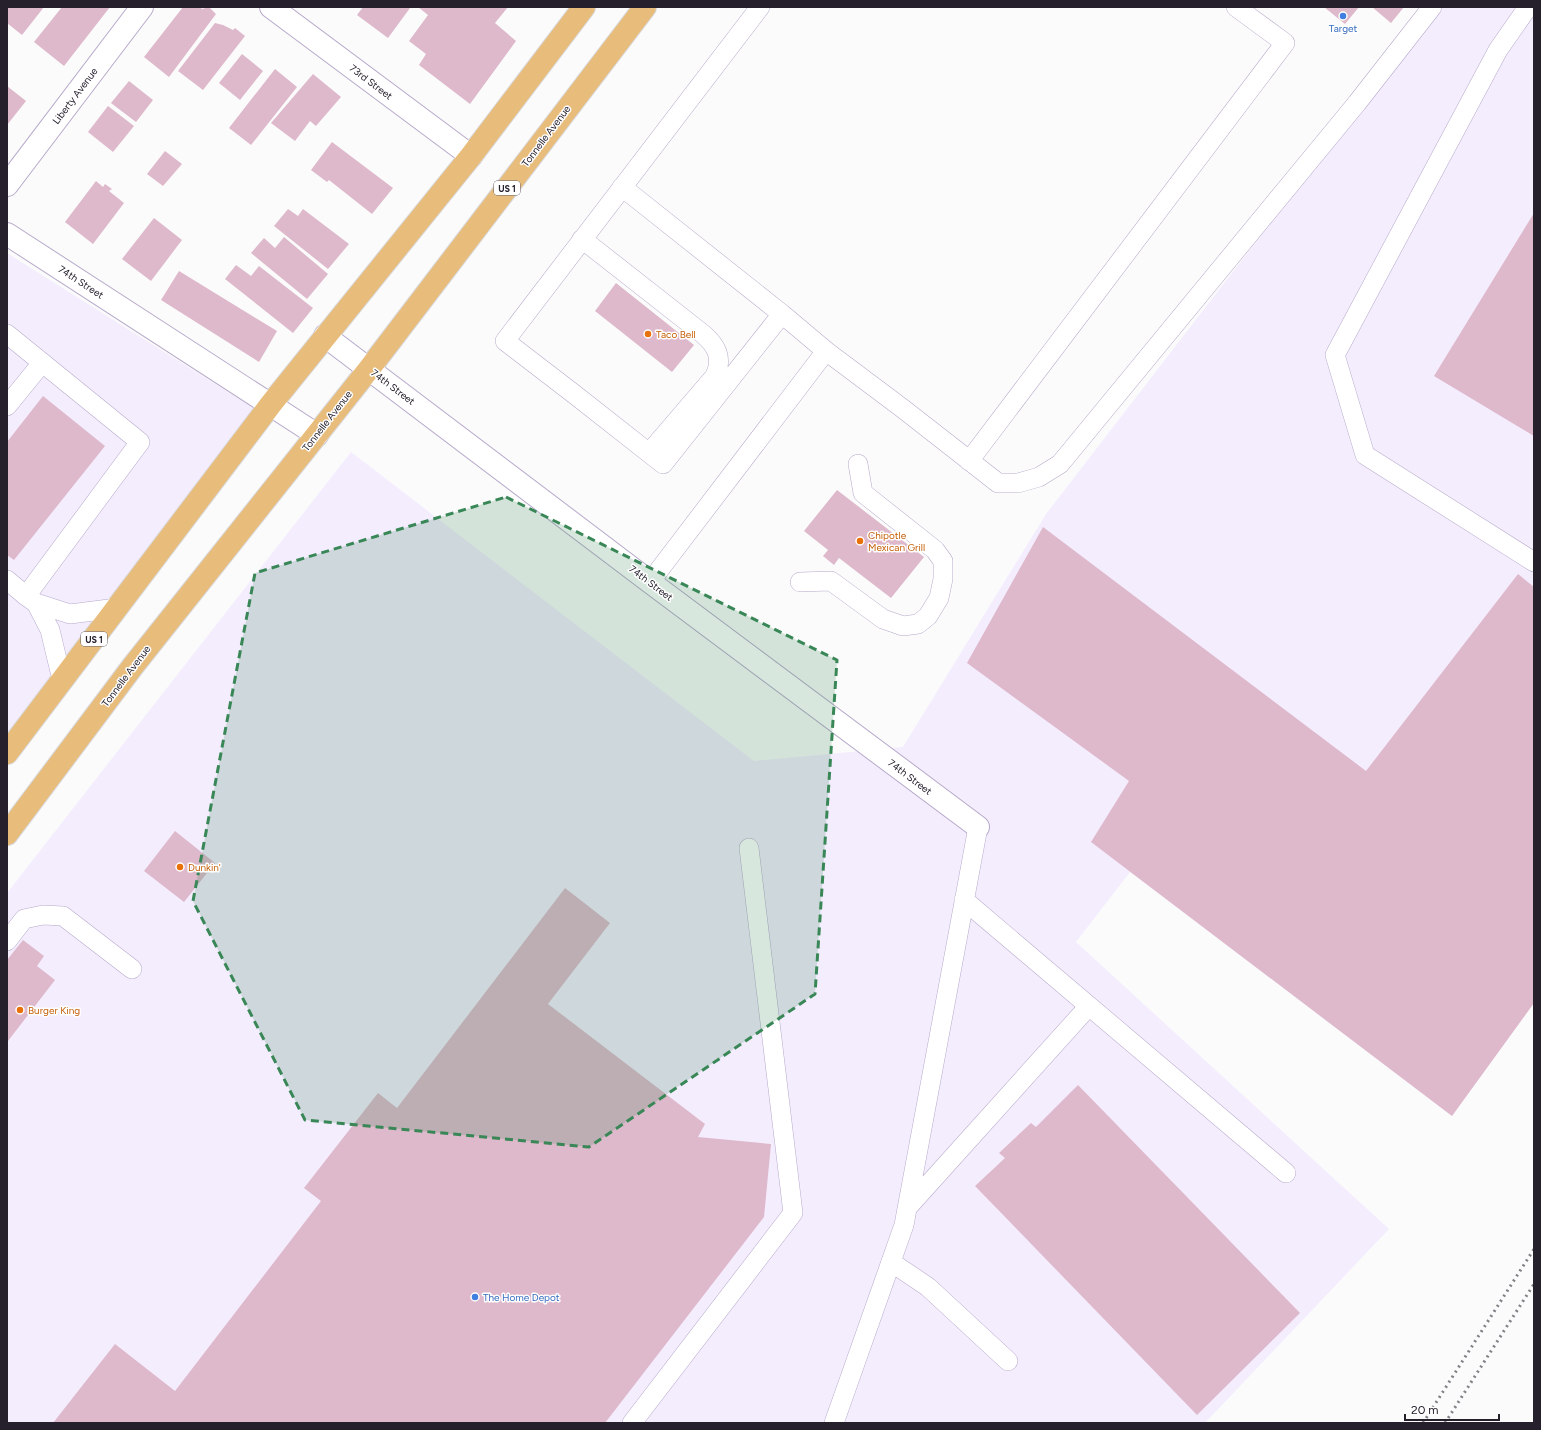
<svg xmlns="http://www.w3.org/2000/svg" width="1541" height="1430" font-family="Figtree,sans-serif">
  <style>
    .built { fill: #f4edfe }
    .building { fill: #deb8cb }
    .lines { fill: none; stroke-linecap: round; stroke-linejoin: round }
    .lane-casing { stroke: #b7a9ca; stroke-width: 20 }
    .street-casing { stroke: #b7a9ca; stroke-width: 24 }
    .primary-casing { stroke: #d8d7d9; stroke-width: 24 }
    .lane { stroke: #fff; stroke-width: 19 }
    .street { stroke: #fff; stroke-width: 22 }
    .primary { stroke: #e8bc7b; stroke-width: 22 }
    .rail { stroke: #837f87; stroke-width: 3; stroke-dasharray: 2 4; stroke-linecap: butt }
    .marked { fill: #398757; fill-opacity: 0.2; stroke: #398757; stroke-width: 3; stroke-dasharray: 8 5; stroke-linejoin: round }
    .shop-dot { fill: #3f7fe0; stroke: #fff; stroke-width: 1.5 }
    .food-dot { fill: #e8710a; stroke: #fff; stroke-width: 1.5 }
    .labels { text-anchor: middle; dominant-baseline: central; stroke-width: 3; stroke-linejoin: round; paint-order: stroke }
    .shield { fill: #fff; stroke: #67636c; stroke-width: 1 }
    .shield-label { font-size: 9px; font-weight: bold; fill: #26202d }
    .shop-label { font-size: 10px; fill: #366cbe; stroke: #fff }
    .street-label { font-size: 10px; fill: #26202d; stroke: #fff }
    .food-label { font-size: 10px; fill: #c56008; stroke: #fff; text-anchor: start }
  </style>
  <rect width="100%" height="100%" fill="#fbfbfb"/>
  <path class="built" d="M1437,7h97v996l-82,113 -322,-244 -54,70 313,287 -184,194h-1198v-530l344,-441 403,309 149,-14 143,-233z
    M7,253l248,156 -248,324z"/>
  <path class="building" d="M7,7h37l-22,28 -15,-12z
    M62,7h48l-46,59 -30,-24z
    M183,7h17l2,2 7,-2 7,7 -47,63 -25,-20z
    M363,7h45l2,1 -22,30 -31,-23z
    M418,7h90l-13,16 21,18 -46,63 -51,-39 7,-11 -17,-13 19,-26z
    M1324,7h35l-14,17z
    M1372,7h32l-13,16z
    M215,23l8,2 10,5 2,-2 10,8 -42,54 -25,-19z
    M242,54l21,17 -23,29 -21,-17z
    M275,69l22,18 -46,58 -22,-17z
    M313,74l28,23 -25,29 -6,-5 -15,20 -24,-18z
    M129,81l24,19 -17,22 -25,-19z
    M7,86l19,15 -19,24z
    M108,106l26,20 -21,26 -25,-20z
    M332,142l61,46 -21,26 -43,-34 -2,2 -16,-12z
    M165,151l17,13 -19,22 -16,-12z
    M96,181l7,6 2,-3 7,5 -3,2 15,12 -31,41 -28,-22z
    M288,209l10,7 5,-7 46,35 -21,25 -54,-43z
    M1534,213v223l-100,-60z
    M154,218l28,22 -31,41 -29,-22z
    M284,237l44,37 -21,25 -56,-46 13,-15 11,10z
    M236,265l15,11 8,-10 54,42 -20,25 -68,-54z
    M179,271l98,60 -18,31 -98,-62z
    M616,283l78,62 -22,27 -77,-61z
    M43,396l62,50 -91,114 -7,-5v-113z
    M837,490l87,67 -33,41 -52,-40 -5,7 -11,-9 5,-6 -24,-19z
    M1043,527l323,244 152,-197 16,13v416l-82,113 -361,-274 38,-61 -162,-118z
    M175,831l40,32 -31,39 -40,-31z
    M565,888l45,35 -62,81 157,120 -7,13 73,7 -7,73 -159,206h-552l62,-79 60,47 146,-190 -17,-13 74,-95 19,15z
    M23,940l21,16 -7,10 18,14 -47,61 -1,-1v-80z
    M1078,1085l222,228 -103,102 -222,-229 30,-28 -6,-5 32,-30 5,4z"/>
  <g class="lines">
    <defs>
      <path id="lane" d="M760,7l-255,334 69,53 89,70 119,-150
        M1528,7l-30,43 -163,305 30,100 169,107
        M622,187l160,127 44,37 76,57 96,75h20l21,-6 21,-13 297,-361 75,-96
        M582,239l121,95c14,12 20,24 12,42l-66,77
        M7,334l133,108 -114,154 -19,-16
        M7,406l35,-43
        M969,461l316,-418 -49,-36
        M650,582l176,-231
        M800,582l31,-1 52,38 20,7 15,-2 10,-8 11,-18 4,-19v-18l-8,-11 -72,-57 -5,-29
        M26,596l10,7 34,11 47,-6
        M36,603l14,27 12,50
        M964,900l322,273
        M7,941l17,-22 19,-4 20,1 69,53
        M908,1207l181,-201
        M891,1262l37,25 80,74
        M632,1423l161,-210 -44,-365
        M834,1423l70,-198 74,-398"/>
      <path id="street" d="M271,7l200,149
        M7,185l135,-178
        M7,234l310,201
        M325,336l325,246 328,245"/>
      <path id="primary" d="M7,753l264,-349 200,-248 113,-149
        M7,834l126,-168 236,-297 276,-362"/>
    </defs>
    <use href="#lane" class="lane-casing"/>
    <use href="#street" class="street-casing"/>
    <use href="#primary" class="primary-casing"/>
    <use href="#lane" class="lane"/>
    <use href="#street" class="street"/>
    <use href="#primary" class="primary"/>
    <path class="rail" d="M1423,1423l111,-174
      M1445,1423l89,-139"/>
  </g>
  <path class="marked" d="M506,497l331,163 -22,334 -226,153 -284,-27 -112,-219 62,-328z"/>
  <g class="shop-dot">
    <circle cx="1343" cy="16" r="4"/>
    <circle cx="475" cy="1297" r="4"/>
  </g>
  <g class="food-dot">
    <circle cx="648" cy="334" r="4"/>
    <circle cx="860" cy="541" r="4"/>
    <circle cx="180" cy="867" r="4"/>
    <circle cx="20" cy="1010" r="4"/>
  </g>
  <g class="labels">
    <g class="shield">
      <rect x="494" y="181" width="26" height="14" rx="3"/>
      <rect x="81" y="632" width="26" height="14" rx="3"/>
    </g>
    <g class="shield-label">
      <text x="507" y="188">US 1</text>
      <text x="94" y="639">US 1</text>
    </g>
    <g class="shop-label">
      <text x="1343" y="28">Target</text>
      <text x="483" y="1297" text-anchor="start">The Home Depot</text>
    </g>
    <g class="street-label">
      <text transform="translate(371 82) rotate(37)">73rd Street</text>
      <text transform="translate(75 96) rotate(-53)">Liberty Avenue</text>
      <text transform="translate(546 136) rotate(-53)">Tonnelle Avenue</text>
      <text transform="translate(81 282) rotate(33)">74th Street</text>
      <text transform="translate(393 387) rotate(37)">74th Street</text>
      <text transform="translate(327 421) rotate(-52)">Tonnelle Avenue</text>
      <text transform="translate(651 583) rotate(37)">74th Street</text>
      <text transform="translate(126 676) rotate(-53)">Tonnelle Avenue</text>
      <text transform="translate(910 777) rotate(37)">74th Street</text>
    </g>
    <g class="food-label">
      <text x="656" y="334">Taco Bell</text>
      <text x="868" y="535">Chipotle<tspan x="868" dy="12">Mexican Grill</tspan></text>
      <text x="188" y="867">Dunkin'</text>
      <text x="28" y="1010">Burger King</text>
    </g>
  </g>
  <rect width="1541" height="1430" fill="none" stroke="#26202d" stroke-width="16"/>
  <path d="M1405 1414v6h94v-6" fill="none" stroke="#26202d" stroke-width="2"/>
  <text x="1411" y="1414" font-size="12" fill="#26202d" stroke="#ffffff" stroke-width="3" paint-order="stroke">20 m</text>
</svg>
